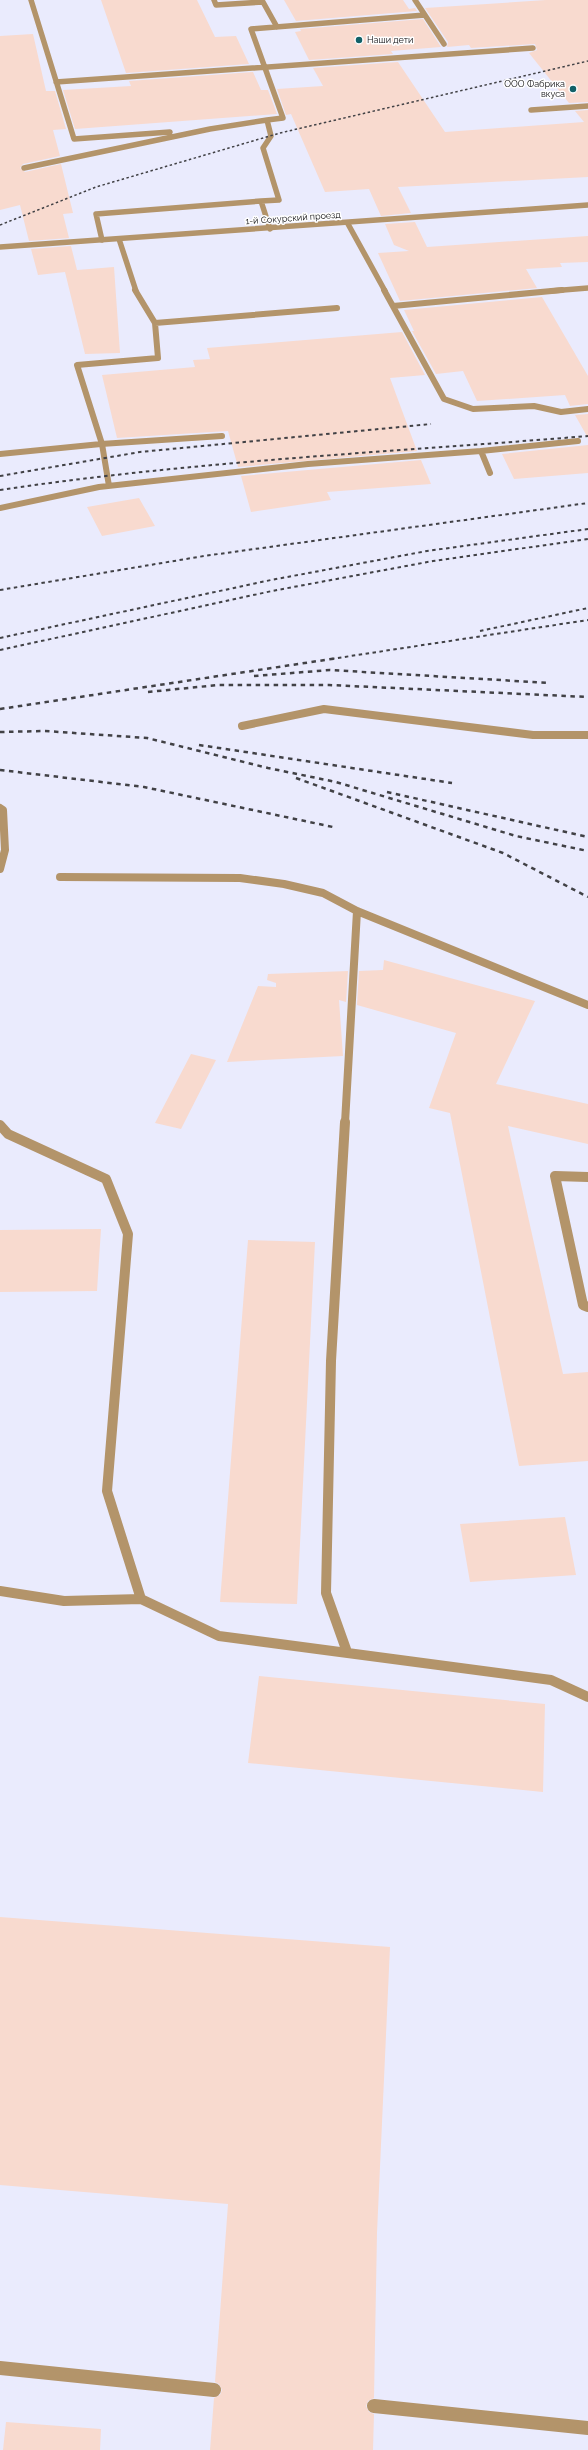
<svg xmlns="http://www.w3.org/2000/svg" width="588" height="2450" font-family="Raleway,sans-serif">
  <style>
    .built { fill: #eaebfd }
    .building { fill: #f8dacf }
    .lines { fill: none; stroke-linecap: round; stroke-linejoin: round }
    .lane-far4 { stroke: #b3946a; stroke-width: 5.5 }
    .lane-far3 { stroke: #b3946a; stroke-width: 6 }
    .lane-far2 { stroke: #b3946a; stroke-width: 8 }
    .lane-far1 { stroke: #b3946a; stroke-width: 10 }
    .lane { stroke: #b3946a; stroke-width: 14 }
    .street { stroke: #b3946a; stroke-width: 5.5 }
    .rail-far2 { stroke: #414145; stroke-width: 1.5; stroke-dasharray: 2.5 2.5; stroke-linecap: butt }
    .rail-far1 { stroke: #414145; stroke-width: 2; stroke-dasharray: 3.5 3.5; stroke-linecap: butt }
    .rail { stroke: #414145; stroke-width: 2.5; stroke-dasharray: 4.5 4.5; stroke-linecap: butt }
    .poi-dot { fill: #116168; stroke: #fff; stroke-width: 1.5 }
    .labels { text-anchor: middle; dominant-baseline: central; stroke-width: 3; stroke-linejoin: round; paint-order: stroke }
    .far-poi-label { font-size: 9px; fill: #0e0e11; stroke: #fff; text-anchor: start }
    .far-street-label { font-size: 9px; fill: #0e0e11; stroke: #fff }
  </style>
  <rect width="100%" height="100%" fill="#f6f6ff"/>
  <path class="built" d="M0,0h588v2450h-588z"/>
  <path class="building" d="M101,0h96l18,37 21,-1 13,28 -123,9z
    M284,0h119l6,9 6,-1 2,3 -121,10z
    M546,0h42v102l-19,1 -40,-50 8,-3 -2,-6 -64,4 -2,-3 -22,2 1,-5 -23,-34z
    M423,19l18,28 -50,4 2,3 -84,6 -14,-28 6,-1 -1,-2z
    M33,34l13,57h9l11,38 -13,1 7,26 -37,8 -3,4 5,4 36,-8 12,49 -10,1 6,24 -40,3 -9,-36 -20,5v-174z
    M398,62l47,70 139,-10 -9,-11 13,-1v67l-190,10 13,26 -30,3 -12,-27 -44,3 -34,-78 -5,1 -9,-26 46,-3 -10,-18z
    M253,72l8,18h7l9,24 -202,15 -12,-39 68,-4 -2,-5z
    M415,222l12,25 161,-11v26l-28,1 2,4 -36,2 11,19 -137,13 -22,-48 31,-2 -15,-6 -9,-21z
    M71,246l6,24 37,-3 6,86 -35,1 -20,-82 -27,3 -7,-26z
    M542,297l46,79v28l-18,2 -5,-11 -88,6 -14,-30 -27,3 -24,-43h2l-10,-21z
    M402,332l23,43 -35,3 27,73 -179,16 -10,-36 -111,7 -15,-63 93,-8 -2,-7 17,-1 -3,-11z
    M588,414v24l-13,-23z
    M588,445v28l-74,6 -12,-25z
    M421,460l10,24 -104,8 4,8 -80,12 -10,-36z
    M139,498l16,28 -53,10 -15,-29z
    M384,960l151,41 -39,83 92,20v40l-80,-18 55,248 25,-2v89l-69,5 -69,-353 -21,-5 27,-75 -99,-28 2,-34 24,-1z
    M348,971l-2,31 -7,-2 4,56 -116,6 31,-76 18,1v-4l-9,-3 1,-6z
    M191,1054l25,6 -35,69 -26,-6z
    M101,1229l-4,62 -97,1v-62z
    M248,1240l67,2 -18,362 -77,-2z
    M565,1517l11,58 -106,7 -10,-58z
    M259,1676l286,28 -2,88 -295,-29z
    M0,1917l390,30 -13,286 -3,165 -6,3 -2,5 3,6 5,2 -1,36h-163l4,-52 6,-3 2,-5 -3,-6 -4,-2 13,-178 -228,-19z
    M6,2422l95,7 -1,21h-97z"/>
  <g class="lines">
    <path class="lane-far4" d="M31,0l43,139 96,-7
      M214,0l2,5 47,-3 14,25
      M415,0l29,44
      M56,82l477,-34
      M531,110l57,-4
      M267,120l16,-2 -32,-89 174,-14
      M24,168l186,-39 57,-9 4,16 -8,12 16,52 -18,1 9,28
      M348,224l37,67
      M119,239l17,52
      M102,240l-6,-26 165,-13
      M551,291l37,-3"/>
    <path class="lane-far3" d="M135,290l20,33
      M384,290l60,109 29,10 61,-3 27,6 27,-3
      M393,306l169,-16
      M481,451l97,-10
      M0,454l101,-10 121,-8
      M109,486l-7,-42 -25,-79 81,-7 -3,-35 182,-15
      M0,508l99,-21 209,-23 173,-13 9,22"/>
    <path class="lane-far2" d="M242,726l82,-17 209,26h55
      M0,808l3,2 2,40 -5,19
      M60,877l180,1 44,6 39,9 34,18 231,94
      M345,1123l12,-212"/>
    <path class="lane-far1" d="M345,1122l-14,239 -5,232 21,59
      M0,1125l8,9 98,45 22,55 -21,257 34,108 78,37 332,44 37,17
      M588,1177l-33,-1 28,129 5,2
      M0,1591l64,10 77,-2"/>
    <path class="lane" d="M0,2368l214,22
      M374,2406l214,22"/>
    <path class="street" d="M0,247l588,-42"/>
    <path class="rail-far2" d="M0,225l96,-38 184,-54 308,-72"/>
    <path class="rail-far1" d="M0,476l140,-24 291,-28
      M0,490c194,-29 392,-38 588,-54
      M0,590l204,-34 384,-53
      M480,631l108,-23
      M0,638l271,-58 156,-29 161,-22
      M0,650l272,-59 161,-30 155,-22
      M331,659l257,-39"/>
    <path class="rail" d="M254,676l76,-6 220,13
      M148,692l70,-7h111l259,12
      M0,709l338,-51
      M0,732l45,-1 102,7 121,30 68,14 180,54 72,15
      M199,745l253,38
      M0,770l144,17 189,40
      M296,778l207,75 85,44
      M387,792l201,45"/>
  </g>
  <g class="poi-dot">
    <circle cx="359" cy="40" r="4"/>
    <circle cx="573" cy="89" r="4"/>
  </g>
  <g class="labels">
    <g class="far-poi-label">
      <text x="367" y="40">Наши дети</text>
      <text x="565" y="84" text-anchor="end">ООО Фабрика<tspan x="565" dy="10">вкуса</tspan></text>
    </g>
    <g class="far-street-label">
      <text transform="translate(293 218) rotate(-4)">1-й Сокурский проезд</text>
    </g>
  </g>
</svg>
